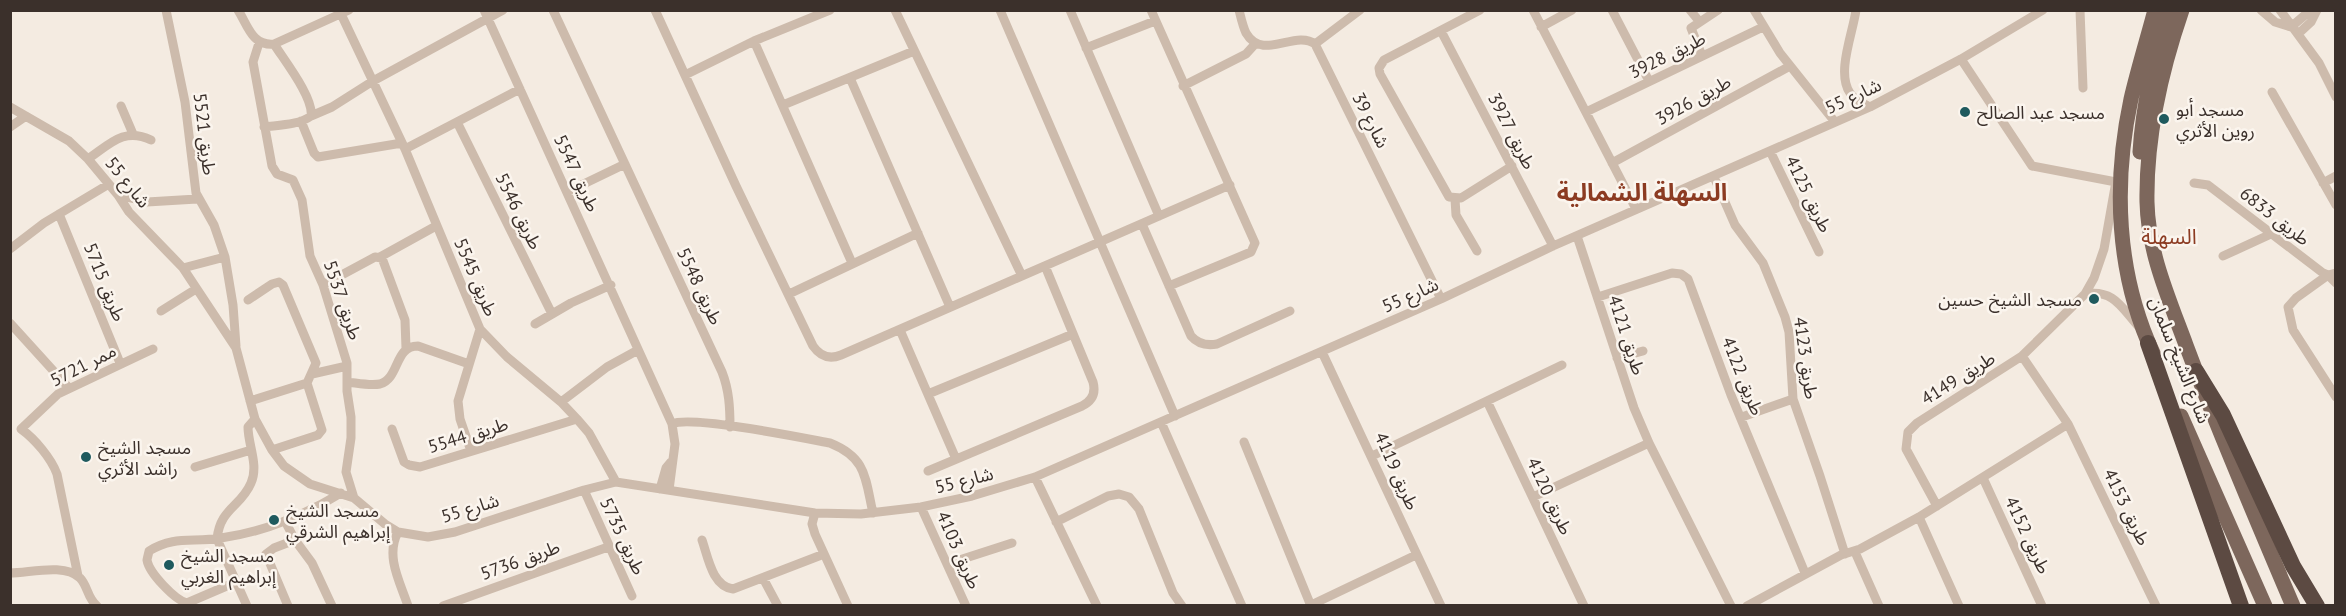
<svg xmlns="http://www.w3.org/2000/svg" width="2346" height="616" font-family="'PT Sans','Noto Sans Arabic',sans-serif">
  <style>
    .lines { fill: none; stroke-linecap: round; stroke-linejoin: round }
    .minor { stroke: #cdbbac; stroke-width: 9 }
    .primary { stroke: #7d675c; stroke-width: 15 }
    .motorway { stroke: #5c4a42; stroke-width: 16 }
    .poi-dot { fill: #1f5a5e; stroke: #fbf5ee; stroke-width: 2 }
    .labels { text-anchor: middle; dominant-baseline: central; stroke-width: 5; stroke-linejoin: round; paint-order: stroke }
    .street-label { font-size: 18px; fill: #3b302b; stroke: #fbf5ee }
    .poi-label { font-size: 18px; fill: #3b302b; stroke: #fbf5ee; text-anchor: start }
    .quarter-label { font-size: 21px; fill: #8c3b22; stroke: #fbf5ee }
    .district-label { font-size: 24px; font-weight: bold; fill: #8c3b22; stroke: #fbf5ee }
  </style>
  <rect width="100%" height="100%" fill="#f4ebe1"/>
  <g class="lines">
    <path class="minor" d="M166,10l19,92 11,91 18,32 11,32 8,48 3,41
      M238,10c10,16 14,36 36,34l75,-34
      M484,10l188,414 3,20 -6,46
      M553,10l169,362c7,18 8,35 8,55
      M655,10l81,176 77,160c7,10 16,14 28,9l389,-170
      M895,10l127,266
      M1000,10l175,406
      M1070,10l89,206
      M1151,10l104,233 -4,9 -82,34
      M1239,10c2,8 4,17 7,23 17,29 49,-4 69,11l126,255
      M1480,10l-96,50 -5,8 1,6 69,123 12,1 51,-32
      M1533,10l103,199
      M1612,10l37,71
      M1690,10l9,11
      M1754,10l26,43 55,69
      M1856,10c-3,23 -20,63 -6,83 4,7 13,10 20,14
      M2080,10l3,78
      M2261,10l14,12 16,5
      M2280,10l39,53 17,34
      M341,14l64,135 75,180 27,28 54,45 16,17 12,14 27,49
      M1541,27l31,-17
      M2291,27l14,-12 10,-3
      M1441,31l112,215
      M2298,34l13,-12 6,-12
      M754,41l98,222
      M259,43l-6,19 19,104 5,8 16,6 9,20 8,56 13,29 24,78v28l4,26v21l-5,34 8,26
      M1315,44l45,-34
      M1086,48l69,-27
      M1702,56l-11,-28 27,-18
      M1961,59l71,107 84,16
      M685,75l69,-34 76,-31
      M850,78l100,229
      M1183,86l63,-32 10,-11
      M2272,92l64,113
      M783,105l131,-54
      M121,106l12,28
      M10,107l59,34 19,18 30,36 11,17 54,56 53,80 19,71 17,31 12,16 26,18 44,14 31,26 13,8 30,5 27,-5 129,-42 32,-8 199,31 46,1 60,-7 51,-11 63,-19 406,-178 112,-53 317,-139 91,-48 82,-49
      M1586,112l177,-85
      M311,116l21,-9 41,-26 130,-71
      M301,121l13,32 4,4 84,-14
      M457,122l95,192
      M10,127l16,-11
      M264,127c16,-2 35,-2 47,-11 3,-18 -27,-56 -37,-72
      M405,149l115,-60
      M1770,151l49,101
      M88,159c22,-15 36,-32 63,-19
      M1612,163l178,-97
      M1714,177l21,48 28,38 22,54 4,15 4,67 27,77 25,78
      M2194,183l14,2 115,88 5,2 8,-2
      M2323,183l13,-7
      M567,192l58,-28
      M118,195l29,7 50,-3
      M1455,199l1,16 21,36
      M59,214l61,149
      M1142,224l49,112c7,8 15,10 26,8l73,-33
      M1577,236l57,172 15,35 82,163
      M10,249l34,-26 65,-39
      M2223,256l48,-22
      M380,257l56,-31
      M183,268l42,-11
      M2336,283l-8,-8 -32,23 -8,9 5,23 43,67
      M323,285l52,-28 7,1 23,62 1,28
      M789,294l129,-61
      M2085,294c30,-5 37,15 55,34
      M1598,297l74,-24 9,1 7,5 43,116 74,178
      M248,300l24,-16 7,-2 4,3 33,78 -9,20 15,47 -4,5 -46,15
      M161,311l35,-22
      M10,323l59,65
      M535,324l36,-21 40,-18
      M900,330l56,129
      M1322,352l119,254
      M2022,356l46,68 88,182
      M1617,358l26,-7
      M312,374l35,-8
      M347,382c10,1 23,4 33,2 20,-6 14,-38 38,-38l51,18
      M928,394l145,-60
      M250,401l57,-18
      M1487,401l97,205
      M561,402l46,-35 31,-17
      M1742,417l51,-18
      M1161,422l81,184
      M672,424c18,-9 131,14 158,19 37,15 35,35 43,70
      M392,429l12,33 5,3 11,2 157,-48
      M1244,442l67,164
      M471,451l-11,-32 -2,-18 22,-72
      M1372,456l190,-91
      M195,467l56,-17
      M928,471l154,-65c10,-5 14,-13 11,-24l-48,-116
      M1035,477l62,129
      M1983,478l59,128
      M660,489l6,-21 5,-6
      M584,490l48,106
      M1533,497l116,-54
      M1937,506l-31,-57 2,-17 9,-9 105,-67 63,-62 9,-16 10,-29 11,-62
      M921,507l45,99
      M815,513l-3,11 3,10 33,72
      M1919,517l40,89
      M1056,522l52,-26 11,-2 10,3 10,12 34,84 9,13
      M286,523l9,17 17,23 20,43
      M398,532c-13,24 2,50 10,74
      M702,540c6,17 10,46 31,49l91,-35
      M1855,552l24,54
      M947,564l65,-21
      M10,573c20,0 54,-10 70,5 8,8 7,20 17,28
      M78,576l-21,-102c-6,-16 -22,-35 -36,-45l37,-35 95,-45
      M763,578l15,28
      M236,582l-49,21c-12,-3 -38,-30 -40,-43 0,-1 2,-8 2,-9 26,-16 44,-8 72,-13 43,-6 82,-22 120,-45
      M247,606l-30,-67c3,-31 24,-32 34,-56 8,-18 -3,-38 -3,-56l7,-8
      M288,606l-22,-52 8,-6 21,-8
      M443,606l165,-59
      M1309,606l107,-51
      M1747,606l94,-51 19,-6 59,-32 149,-93"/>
    <path class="primary" d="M2182,10c-21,61 -36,128 -35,192 1,50 22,97 39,143 33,88 70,174 107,261
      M2140,152c3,-49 14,-95 30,-142
      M2153,353c-37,-80 -40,-170 -22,-254 7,-30 16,-59 24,-89
      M2181,416l84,190"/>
    <path class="motorway" d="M2148,343l93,263
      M2196,371l27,44 70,151 24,40"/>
  </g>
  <g class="poi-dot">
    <circle cx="1965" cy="112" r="6"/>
    <circle cx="2164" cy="119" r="6"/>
    <circle cx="2094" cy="299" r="6"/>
    <circle cx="86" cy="457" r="6"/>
    <circle cx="274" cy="520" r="6"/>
    <circle cx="169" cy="565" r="6"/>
  </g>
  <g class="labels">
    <g class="street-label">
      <text transform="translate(1667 55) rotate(-26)">طريق 3928</text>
      <text transform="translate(1853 96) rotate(-25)">شارع 55</text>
      <text transform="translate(1693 100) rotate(-29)">طريق 3926</text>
      <text transform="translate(1371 120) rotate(63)">شارع 39</text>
      <text transform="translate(1512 131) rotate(63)">طريق 3927</text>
      <text transform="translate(205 134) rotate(83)">طريق 5521</text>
      <text transform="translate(577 173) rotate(65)">طريق 5547</text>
      <text transform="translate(128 182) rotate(51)">شارع 55</text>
      <text transform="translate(1809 194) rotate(64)">طريق 4125</text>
      <text transform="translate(519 211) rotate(64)">طريق 5546</text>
      <text transform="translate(2275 216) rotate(38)">طريق 6833</text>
      <text transform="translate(476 277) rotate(67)">طريق 5545</text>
      <text transform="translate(105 282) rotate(68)">طريق 5715</text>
      <text transform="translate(700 286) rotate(65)">طريق 5548</text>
      <text transform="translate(1410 295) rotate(-24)">شارع 55</text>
      <text transform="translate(343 300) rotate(71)">طريق 5537</text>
      <text transform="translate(1627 335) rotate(72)">طريق 4121</text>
      <text transform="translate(1806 358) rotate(82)">طريق 4123</text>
      <text transform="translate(2180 360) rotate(68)">شارع الشيخ سلمان</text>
      <text transform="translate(83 365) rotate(-27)">ممر 5721</text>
      <text transform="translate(1743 376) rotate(68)">طريق 4122</text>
      <text transform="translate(1958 378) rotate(-32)">طريق 4149</text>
      <text transform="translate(468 435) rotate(-17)">طريق 5544</text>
      <text transform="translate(1397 471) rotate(66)">طريق 4119</text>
      <text transform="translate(964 480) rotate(-14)">شارع 55</text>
      <text transform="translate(1550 496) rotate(65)">طريق 4120</text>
      <text transform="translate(2127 507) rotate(64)">طريق 4153</text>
      <text transform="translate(470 508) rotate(-17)">شارع 55</text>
      <text transform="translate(2028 535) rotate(65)">طريق 4152</text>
      <text transform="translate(623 536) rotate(65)">طريق 5735</text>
      <text transform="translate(959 550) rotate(66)">طريق 4103</text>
      <text transform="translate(520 560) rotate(-20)">طريق 5736</text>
    </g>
    <g class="poi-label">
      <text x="2176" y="109">مسجد أبو<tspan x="2176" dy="21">روين الأثري</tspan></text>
      <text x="1977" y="112">مسجد عبد الصالح</text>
      <text x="2082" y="299" text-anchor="end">مسجد الشيخ حسين</text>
      <text x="98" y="447">مسجد الشيخ<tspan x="98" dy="21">راشد الأثري</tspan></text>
      <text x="286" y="510">مسجد الشيخ<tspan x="286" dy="21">إبراهيم الشرقي</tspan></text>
      <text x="181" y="555">مسجد الشيخ<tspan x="181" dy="21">إبراهيم الغربي</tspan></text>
    </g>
    <g class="quarter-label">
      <text x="2169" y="236">السهلة</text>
    </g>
    <g class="district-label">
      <text x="1642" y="192">السهلة الشمالية</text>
    </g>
  </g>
  <rect width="2346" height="616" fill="none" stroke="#3b302b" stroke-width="24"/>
</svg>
